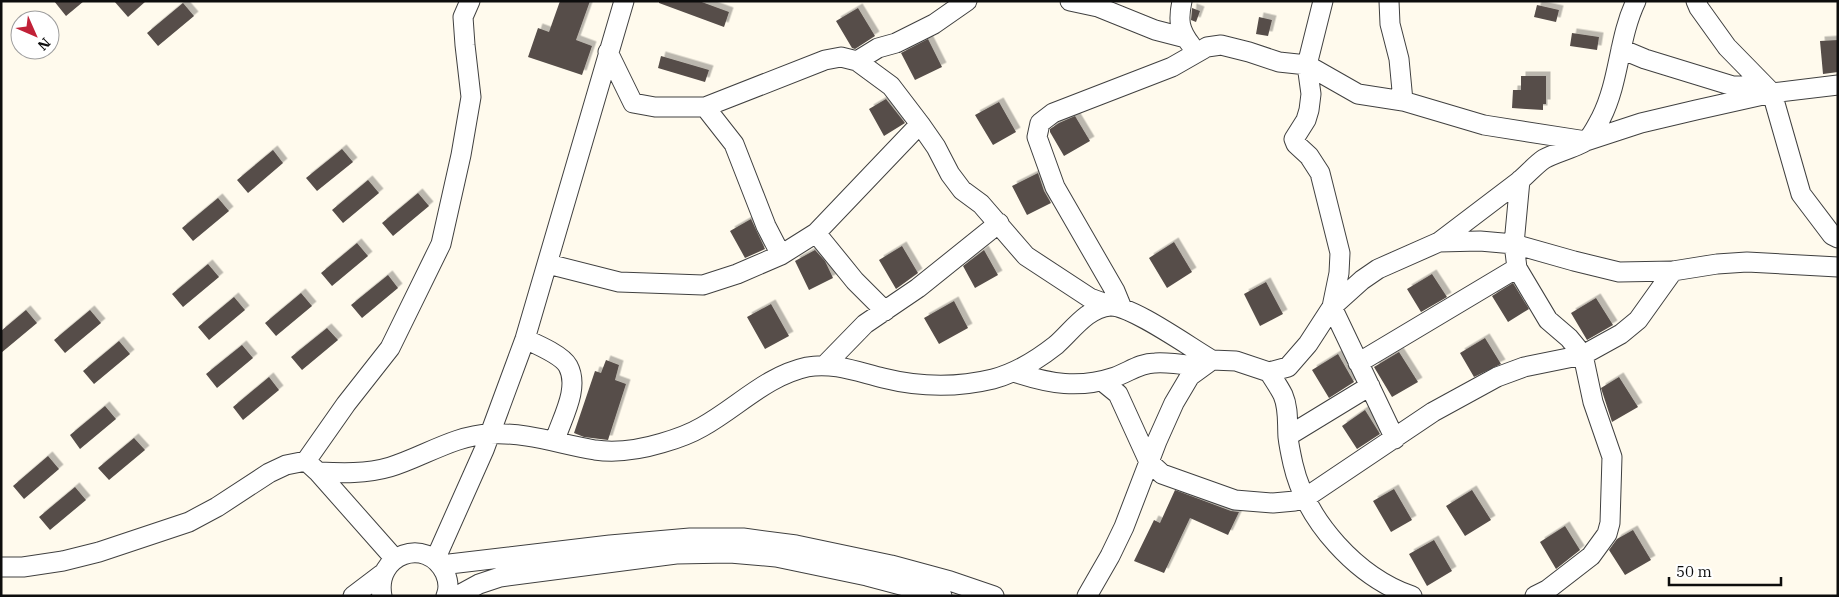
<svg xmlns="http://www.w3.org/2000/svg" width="1839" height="597" font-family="'IBM Plex Serif',serif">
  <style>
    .building { fill: #564d49; filter: url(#shadow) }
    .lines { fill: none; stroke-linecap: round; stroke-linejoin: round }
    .minor-casing { stroke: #404040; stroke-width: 21 }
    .minor { stroke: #fff; stroke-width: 19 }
  </style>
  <defs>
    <filter id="shadow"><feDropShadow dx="4.5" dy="-4.5" stdDeviation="0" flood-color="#0004"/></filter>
  </defs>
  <rect width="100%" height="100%" fill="#fffaed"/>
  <path class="building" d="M54,1h30l-18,15z
    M114,1h32l-18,16z
    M560,1h30l-14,39 16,6 -10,29 -54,-18 10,-29 11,4z
    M659,1h40l30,11 -5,15 -65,-24z
    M183,3l11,13 -36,30 -11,-13z
    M1537,5l22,5 -3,12 -22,-5z
    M858,8l17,28 -20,13 -3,-1 -16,-27z
    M1192,8l8,3 -4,11 -5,-2z
    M1259,17l13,3 -4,16 -12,-2z
    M1572,33l27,4 -2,13 -27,-4z
    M928,39l14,28 -27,13 -14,-27z
    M1838,40v32l-15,2 -3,-33z
    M661,56l48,14 -4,12 -47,-14z
    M1521,76h25v28h-3v6l-31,-2 1,-18h8z
    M886,99l19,24 -21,13 -15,-27z
    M999,102l17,30 -23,13 -18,-30z
    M1075,116l15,25 -26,15 -14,-24v-3l9,-6z
    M342,149l11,13 -36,29 -11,-13z
    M273,150l10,13 -35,30 -11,-13z
    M1038,173l6,18 7,12 -24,12 -15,-29z
    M368,180l11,13 -36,30 -11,-13z
    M418,193l11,13 -36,30 -11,-13z
    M218,198l11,13 -36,30 -11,-13z
    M751,219l14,30 -20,9 -15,-27z
    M1174,242l18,30 -25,16 -18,-30z
    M357,243l11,13 -36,30 -11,-13z
    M902,246l16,27 -22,16 -17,-29z
    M815,250l10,11 8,17 -24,12 -14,-29z
    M984,250l14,25 -23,13 -12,-22z
    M208,264l11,13 -36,30 -11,-13z
    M1432,274l15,23 -26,15 -14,-23z
    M388,275l10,13 -36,30 -11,-13z
    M1266,282l17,32 -23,12 -16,-32z
    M1513,283l16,26 -21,13 -16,-26z
    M301,293l11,13 -36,30 -11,-13z
    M234,297l11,13 -36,30 -11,-13z
    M1596,298l17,27 -26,15 -16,-27z
    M954,301l14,27 -29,16 -15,-26z
    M771,304l18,32 -24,13 -18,-32z
    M26,310l11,13 -36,30v-22z
    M90,310l11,13 -36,30 -11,-13z
    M327,328l11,12 -36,30 -11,-13z
    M1485,338l16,26 -27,13 -14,-24z
    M119,341l11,13 -36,30 -11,-13z
    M242,345l11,13 -36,30 -11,-14z
    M1399,352l19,30 -26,15 -18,-30z
    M1338,354l16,28 -25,16 -17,-28z
    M606,360l13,5 -4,15 11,4 -18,56 -24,-3 -10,-4 21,-62 6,2z
    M269,377l10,13 -36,30 -10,-13z
    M1619,377l19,30 -26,15 -11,-34z
    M105,406l11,13 -36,30 -10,-14z
    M1365,410l15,24 -23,15 -15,-23z
    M134,438l11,12 -36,30 -11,-12z
    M48,456l11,13 -35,30 -11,-13z
    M75,487l11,13 -36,30 -11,-13z
    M1394,489l18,31 -21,12 -18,-31z
    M1175,490l56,21 8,1 -11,23 -38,-17 -26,55 -30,-12 20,-41 6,3z
    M1472,490l19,30 -26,16 -19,-30z
    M1565,526l15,24 -24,19 -16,-27z
    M1633,530l18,30 -26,15 -16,-25 8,-11z
    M1434,540l18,31 -25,15 -18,-32z"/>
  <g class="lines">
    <defs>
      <path id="minor" d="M1070,1l28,6 57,23 31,8
        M1182,1c-4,19 -3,29 9,44
        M1323,1l-16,64 4,29 -2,16 -3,10 -12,19 2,5 13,12 11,17 20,80 -1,20 -7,34 63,132
        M1389,1l1,23 9,35 4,42
        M1696,1l3,7 28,39 45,46 29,101 31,41 6,3
        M1621,49l24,10 88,27h32
        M608,52l25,51 22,4h50l120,-47 16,-3 16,4 34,25 29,38 16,23 14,27 12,16 19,14 45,52 64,42 22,8
        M857,61l21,-13 18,-5 38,-19 33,-23
        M705,107l29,37 32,82 15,29
        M1520,180l-6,64 3,24 31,52 21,18 14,17 10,47 19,55 -2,66 -3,11 -16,22 -44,34 -12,6
        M816,233l39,48 30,30
        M1439,242c26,-20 53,-40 79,-60 9,-7 17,-17 26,-23 10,-6 36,-13 42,-18 6,-5 11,-16 15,-23 19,-38 17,-79 35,-117
        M548,264l71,18 84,3 34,-11 44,-19 35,-22 104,-109
        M1122,308l-7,-17 -60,-104 -18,-50 3,-14 13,-10 119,-46 35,-20 14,-2 28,7 30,10 28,3 51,29 45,7 81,24 102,16 55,-18 55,-13 76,-17 66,-8
        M525,339c11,5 37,16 43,27 12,22 -6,52 -13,74
        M1358,363l159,-95
        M825,365l40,-41 53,-36 81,-65
        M1014,372c36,12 65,17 101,5 14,-5 25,-14 40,-14 15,-1 31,2 46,4
        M1269,372c5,8 10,15 14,23 6,14 4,28 5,42 1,9 3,18 5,27 13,57 64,113 119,132
        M1102,381l16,13 31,68 13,12 73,26 38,3 22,-2 10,-3 128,-86 64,-35 27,-10 59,-12 38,-21 17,-14 35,-49
        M1288,436l82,-50
        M306,461l40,-57 44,-56 51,-104 20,-89 10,-58 -6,-52 -2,-28 7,-16
        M318,472c24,1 48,2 72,-5 33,-10 65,-32 100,-33 38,-2 69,10 105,16 21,3 47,-1 67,-7 14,-4 28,-9 40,-16 36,-20 64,-51 105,-60 26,-5 51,5 76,11 36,9 73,10 110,1 23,-6 44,-19 63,-34 16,-14 31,-37 54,-39 21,-1 81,42 102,54
        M435,560l49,-110 41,-111 99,-338
        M441,565l169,-20 80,-7h53l53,7 95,20 59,16 44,15
        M1,567h22l40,-6 36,-9 90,-30 28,-15 52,-34 17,-8 20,-4 12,11 77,87
        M353,596l29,-22
        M382,596c-8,-41 44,-61 63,-23 3,7 4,16 1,23
        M457,596l22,-12 21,-7 176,-23 54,-1 46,4 91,19 75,20
        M1087,596l23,-40 14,-29 33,-86 17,-38 16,-27 22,-16 24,1 33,11 19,-5 20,-23 24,-37 30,-27 16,-11 61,-27 41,-1 34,3 60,17 45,11 54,-1 44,-7 30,-2 91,5"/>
    </defs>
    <use href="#minor" class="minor-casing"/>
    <use href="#minor" class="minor"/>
  </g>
  <rect width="1839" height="597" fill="none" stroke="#0d0d0d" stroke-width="5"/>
  <g transform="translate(35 35) rotate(135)"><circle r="24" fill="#ffffff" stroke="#9e9e9e"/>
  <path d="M0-4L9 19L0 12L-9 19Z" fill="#c12137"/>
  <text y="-8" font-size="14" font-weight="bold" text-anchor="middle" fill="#0d0d0d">N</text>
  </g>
  <path d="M1669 577v8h112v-8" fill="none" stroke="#0d0d0d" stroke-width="2.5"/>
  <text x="1676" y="577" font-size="15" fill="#0d0d0d" stroke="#ffffff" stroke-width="4" paint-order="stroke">50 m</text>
</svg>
